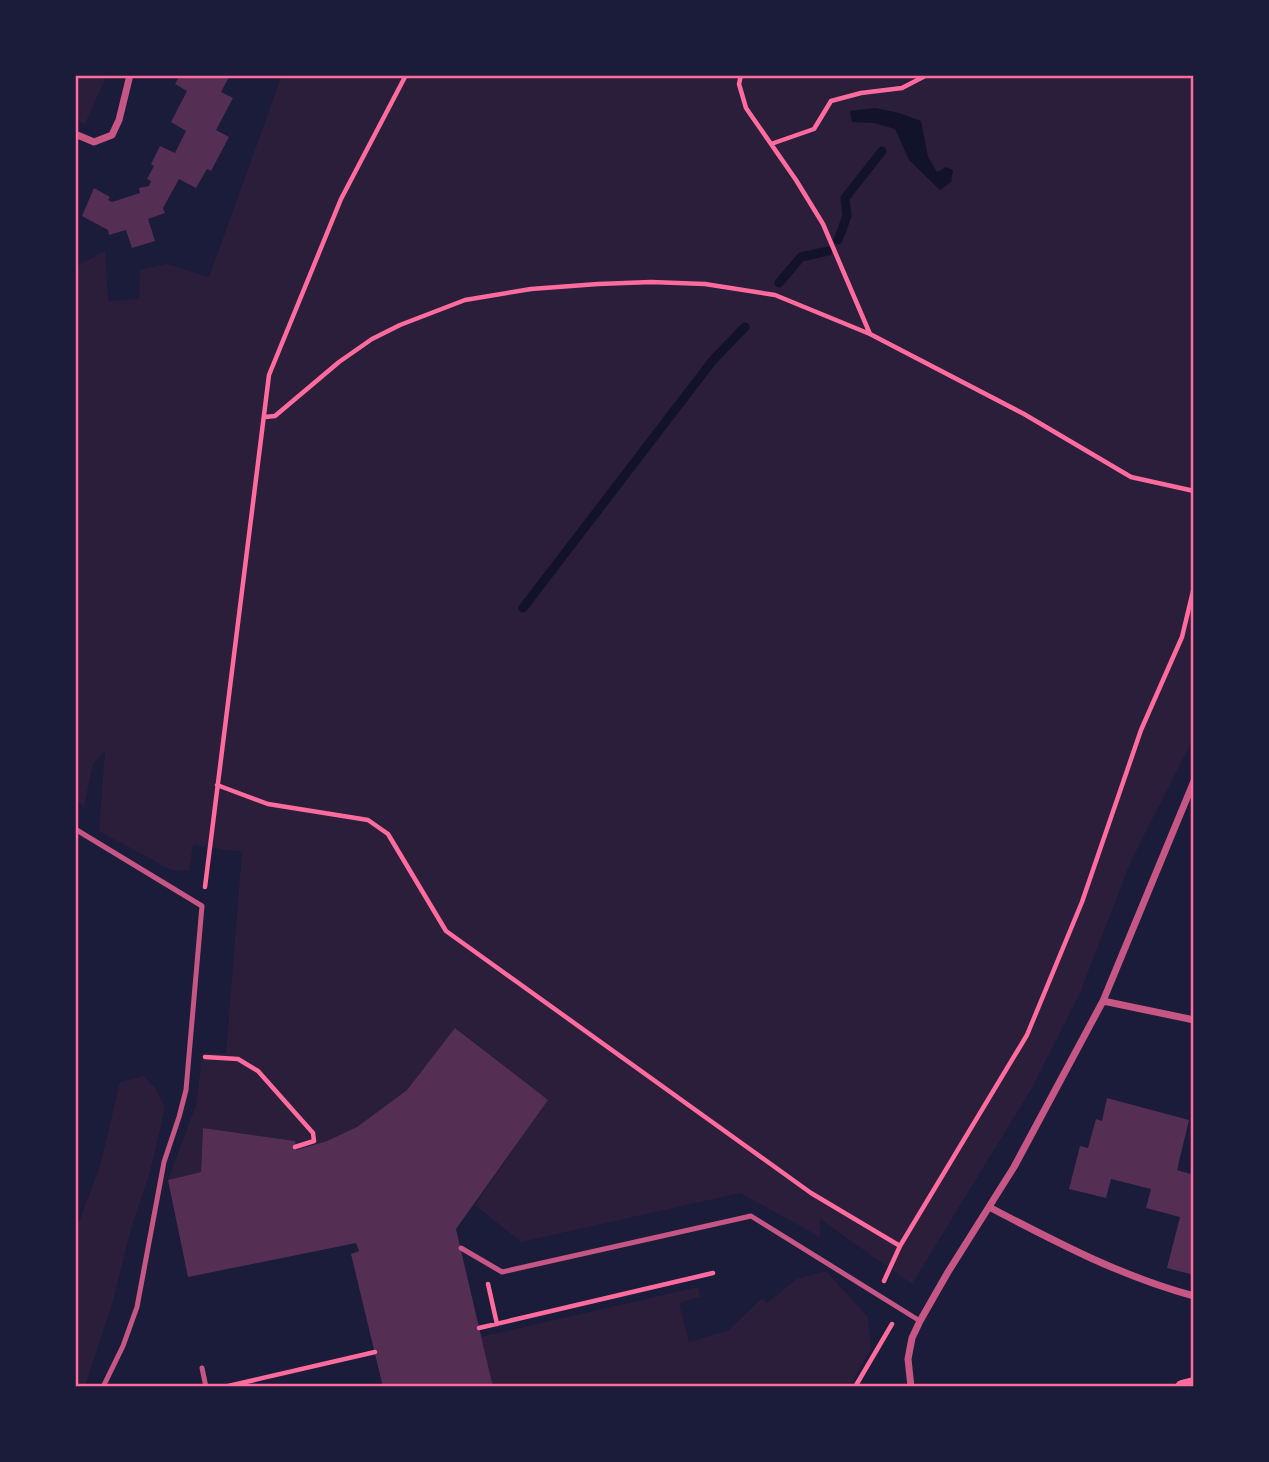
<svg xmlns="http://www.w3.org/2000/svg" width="1269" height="1462" font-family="Roboto,sans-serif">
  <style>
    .green { fill: #2a1e3b }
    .water { fill: #12122b }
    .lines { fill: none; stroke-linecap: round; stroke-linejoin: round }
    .stream { stroke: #12122b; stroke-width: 9 }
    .building { fill: #542f53 }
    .path { stroke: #ff6b9d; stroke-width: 4.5 }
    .service { stroke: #c65784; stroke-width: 5 }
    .minor { stroke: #c65784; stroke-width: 7 }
    .secondary { stroke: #ff6b9d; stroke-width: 14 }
    .neatline { fill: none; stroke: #ff6b9d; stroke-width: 2.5 }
  </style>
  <rect width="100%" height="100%" fill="#1b1b3a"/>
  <path class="green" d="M75,75h32l-22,49 -10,-5z
    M282,75h912v662l-63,124 -51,132 -48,95 -120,196 -92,-65v18l-80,-44 -219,49 -46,-37 72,-105 -91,-72 -49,62 -50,37 -30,14 -31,9 -2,-9 -91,-13 -2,44 -33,8 29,-78 5,-49 24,1 16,-202 -49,-7 -4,26 -18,-1 -72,-39 6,-80 -12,13 -9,43 -9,-8v-532l30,-16 3,50 31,-2 1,-29 27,-6 42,13z
    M144,1076l12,13 9,19 -15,64 -19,57 -18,72 -28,85 -10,1v-163l4,-2 21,-56 20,-84z
    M826,1271l42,46 3,32 -22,38h-356l-12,-50 217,-50 2,10 -21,6 10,39 40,-12 33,-32 5,5 30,-24z"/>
  <path class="water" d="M875,108l24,5 22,8 7,36 9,15 9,-5 7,3 -2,12 -11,8 -31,-30 -14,-31 -21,-6 -22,-1 -2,-11z"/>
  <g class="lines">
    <path class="stream" d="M838,240l9,-24 -2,-18 37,-47
      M779,283l22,-26 27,-6
      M523,608l190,-248 32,-33"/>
  </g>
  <path class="building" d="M180,75h50l-9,17 12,6 -17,32 13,7 -18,34 -4,-2 -11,19 -17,-9 -16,29 2,5 -17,6 7,22 -23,7 -6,-18 -17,5 -1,-5 -26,-14 12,-28 16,9 -2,3 4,2 28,-9 -1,-5 10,-2 2,-5 -4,-2 7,-13 -3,-2 9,-18 15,7 11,-22 -15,-9 16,-31 -12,-7z
    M455,1028l93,72 -92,129 37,158h-110l-32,-133 8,-3 -3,-8 -168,34 -20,-97 33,-8 2,-44 92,13 1,9 31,-9 30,-14 50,-37z
    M1107,1098l82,22 -12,50 17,5v100l-27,-7 13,-51 -34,-9 5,-19 -40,-10 -5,19 -37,-9 11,-43 8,2 8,-29 6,2z"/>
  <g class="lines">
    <path class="path" d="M741,75l-2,9 7,24 50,72 27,44 47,110
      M771,144l43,-15 17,-28 30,-8 41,-5 25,-13
      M265,417l10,-1 64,-54 33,-23 28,-14 65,-25 66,-11 67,-5 53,-2 54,2 70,11 95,39 154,80 107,63 63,14
      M217,785l51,19 100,16 20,14 58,97 365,262 89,53
      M205,887l64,-512 72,-176 65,-124
      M205,1057l33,2 20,12 55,62 1,8 -19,6
      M884,1281l16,-35 127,-211 55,-133 59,-172 41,-93 12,-50
      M488,1284l9,40
      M479,1328l234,-55
      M224,1387l151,-35
      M855,1387l37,-63"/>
    <path class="service" d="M75,829l127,77 -16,184 -7,27 -15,45 -27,145 -14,39 -20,41
      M461,1248l41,24 249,-56 169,105
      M202,1368l4,19"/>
    <path class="minor" d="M75,134l19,8 18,-7 7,-15 11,-45
      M1103,1001l91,19
      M989,1207c67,35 131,69 205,89
      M911,1387l-3,-28 4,-21 8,-17 28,-49 66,-105 89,-166 91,-220"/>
    <path class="secondary" d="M1182,1387l12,-3"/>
  </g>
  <rect width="1269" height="1462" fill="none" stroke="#1b1b3a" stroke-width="154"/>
  <rect x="77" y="77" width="1115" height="1308" class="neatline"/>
</svg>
